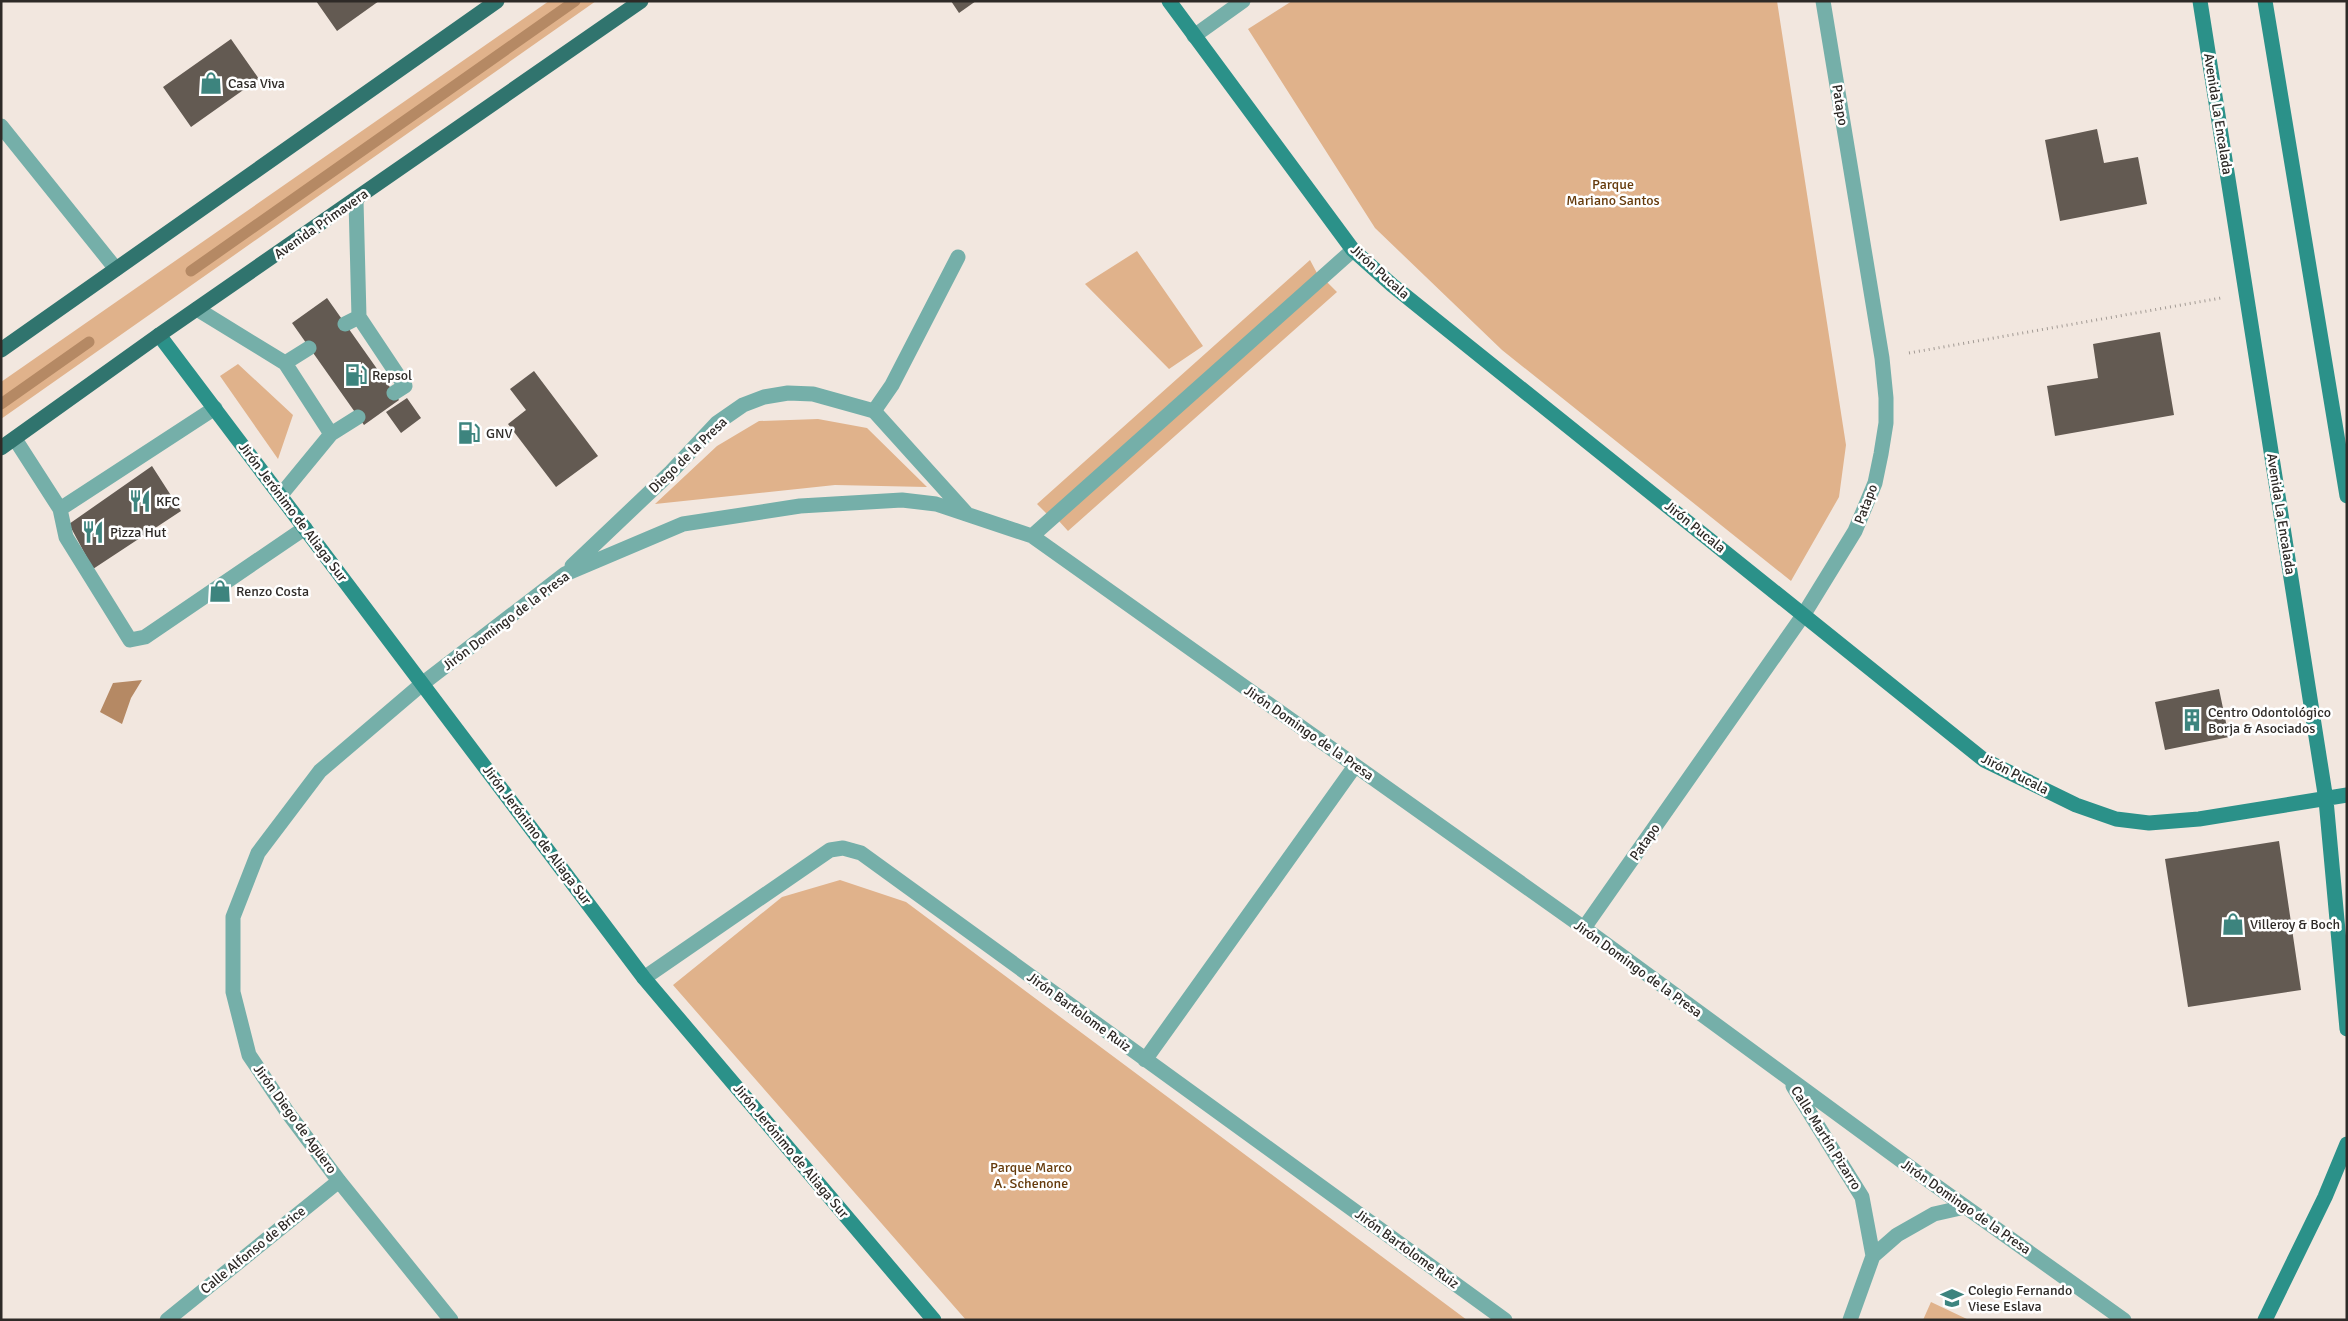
<svg xmlns="http://www.w3.org/2000/svg" width="2348" height="1321" font-family="Signika,sans-serif">
  <style>
    .green { fill: #e0b28b }
    .water { fill: #b58964 }
    .lines { fill: none; stroke-linecap: round; stroke-linejoin: round }
    .stream { stroke: #b58964; stroke-width: 11 }
    .building { fill: #635a52 }
    .path { stroke: #a29a94; stroke-width: 3; stroke-dasharray: 1 4; stroke-linecap: butt }
    .lane { stroke: #75afa9; stroke-width: 15 }
    .street { stroke: #75afa9; stroke-width: 15 }
    .secondary { stroke: #2b9189; stroke-width: 15 }
    .primary { stroke: #30746e; stroke-width: 15 }
    .labels { text-anchor: middle; dominant-baseline: central; stroke-width: 5; stroke-linejoin: round; paint-order: stroke }
    .poi-label { font-size: 14px; fill: #2e2a27; stroke: #fff; text-anchor: start }
    .street-label { font-size: 14px; fill: #2e2a27; stroke: #fff }
    .park-label { font-size: 14px; fill: #653a0b; stroke: #fff }
  </style>
  <rect width="100%" height="100%" fill="#f2e7df"/>
  <path class="green" d="M549,1h47l-595,418v-37z
    M1292,1h485l69,444 -7,52 -48,84 -289,-231 -127,-122 -127,-199z
    M1137,251l66,95 -34,23 -84,-85z
    M1310,260l8,15 -271,239 -10,-10z
    M1326,281l11,11 -269,239 -10,-11z
    M238,364l55,51 -15,44 -58,-83z
    M818,419l49,9 60,59 -92,-2 -180,19 62,-58 42,-25z
    M840,880l66,22 561,418h-501l-293,-335 109,-88z
    M1931,1302l38,18h-46z"/>
  <path class="water" d="M142,680l-11,18 -9,26 -22,-12 13,-29z"/>
  <g class="lines">
    <path class="stream" d="M191,271l384,-270
      M1,404l88,-62"/>
  </g>
  <path class="building" d="M316,1h63l-42,30z
    M951,1h25l-17,12z
    M231,39l28,40 -68,48 -28,-40z
    M2097,129l7,34 34,-6 9,47 -87,17 -15,-81z
    M327,298l72,102 -35,25 -72,-102z
    M2160,332l14,83 -119,21 -8,-50 51,-8 -5,-34z
    M534,371l64,85 -42,31 -48,-63 18,-14 -16,-21z
    M407,398l14,20 -20,15 -15,-21z
    M152,466l29,45 -88,58 -24,-45z
    M2219,689l10,48 -64,13 -10,-48z
    M2279,841l22,149 -113,17 -23,-148z"/>
  <g class="lines">
    <path class="path" d="M1909,353l312,-55"/>
    <path class="lane" d="M356,200l3,117 46,69 -11,7
      M197,309l88,54 46,71
      M345,324l14,-7
      M285,363l24,-15
      M874,411l18,-26 66,-128
      M15,439l45,70 6,28 64,103 15,-3 160,-109
      M280,496l51,-62 27,-17
      M60,509l155,-101"/>
    <path class="street" d="M1194,36l49,-35
      M1,126l115,143
      M1032,536l321,-286
      M572,566l99,-94 46,-49 26,-18 21,-8 24,-4 25,1 61,17 93,103
      M1584,928l220,-314 51,-83 20,-48 6,-29 5,-31v-25l-4,-40 -59,-357
      M644,978l186,-128 13,-2 18,5 644,467
      M1145,1060l210,-294
      M1793,1086l69,111 11,59
      M167,1320l172,-139
      M451,1320l-112,-139 -51,-68 -39,-58 -16,-63v-75l25,-64 62,-82 102,-87 143,-110 118,-50 117,-18 102,-6 34,4 96,32 552,392 334,245 206,147
      M1850,1320l23,-64 24,-21 37,-21 31,-7"/>
    <path class="secondary" d="M1169,1l184,249 39,35 592,475 92,45 40,14 33,4 50,-4 148,-24
      M2200,1l126,799 21,229
      M2265,1l82,495
      M159,335l485,643 290,342
      M2265,1320l60,-123 22,-53"/>
    <path class="primary" d="M1,350l496,-349
      M1,448l158,-113 482,-334"/>
  </g>
  <defs>
    <symbol id="shop-bare" viewBox="-9 -9 18 18"><path d="M-5-2.5h2.3a2.7 3.5 0 0 1 5.4 0H5L5.5 6h-11ZM-1.5-2.5h3a1.5 2.3 0 0 0-3 0Z" fill="#3d847e" stroke="#fff" stroke-width="2.5" paint-order="stroke"/></symbol>
    <symbol id="fuel-bare" viewBox="-9 -9 18 18"><path d="M-5.5-6h7V0h2V4h1.3V-2.5L3-4.5l.8-.8L6-3V5H2.5V1h-1V6h-7ZM-4.2-4.7v3.2H.2V-4.7Z" fill="#3d847e" stroke="#fff" stroke-width="2.5" paint-order="stroke"/></symbol>
    <symbol id="restaurant-bare" viewBox="-9 -9 18 18"><path d="M-5-6h1v4h1v-4h1v4h1v-4h1v5L-1.5 .5V6h-2V.5L-5-1ZM5-6V6H3V1.5H1.5Q1.5-4 5-6Z" fill="#3d847e" stroke="#fff" stroke-width="2.5" paint-order="stroke"/></symbol>
    <symbol id="building-bare" viewBox="-9 -9 18 18"><path d="M-4-6H4V6H1V3H-1V6H-4ZM-2.5-4.3h1.7v1.8h-1.7ZM.8-4.3h1.7v1.8H.8ZM-2.5-1h1.7V.8h-1.7ZM.8-1h1.7V.8H.8Z" fill="#3d847e" stroke="#fff" stroke-width="2.5" paint-order="stroke"/></symbol>
    <symbol id="school-bare" viewBox="-9 -9 18 18"><path d="M0-5L7-2L0 1L-7-2ZM-4 1L0 2.5L4 1V4Q0 6-4 4Z" fill="#3d847e" stroke="#fff" stroke-width="2.5" paint-order="stroke"/></symbol>
  </defs>
  <g fill-rule="evenodd">
    <use href="#shop-bare" x="195" y="67" width="32" height="32"/>
    <use href="#fuel-bare" x="340" y="359" width="32" height="32"/>
    <use href="#fuel-bare" x="453" y="417" width="32" height="32"/>
    <use href="#restaurant-bare" x="124" y="485" width="32" height="32"/>
    <use href="#restaurant-bare" x="77" y="516" width="32" height="32"/>
    <use href="#shop-bare" x="204" y="575" width="32" height="32"/>
    <use href="#building-bare" x="2176" y="704" width="32" height="32"/>
    <use href="#shop-bare" x="2217" y="908" width="32" height="32"/>
    <use href="#school-bare" x="1936" y="1282" width="32" height="32"/>
  </g>
  <g class="labels">
    <g class="poi-label">
      <text x="228" y="83">Casa Viva</text>
      <text x="372" y="375">Repsol</text>
      <text x="486" y="433">GNV</text>
      <text x="156" y="501">KFC</text>
      <text x="110" y="532">Pizza Hut</text>
      <text x="236" y="591">Renzo Costa</text>
      <text x="2208" y="712">Centro Odontológico<tspan x="2208" dy="16">Borja &amp; Asociados</tspan></text>
      <text x="2250" y="924">Villeroy &amp; Boch</text>
      <text x="1968" y="1290">Colegio Fernando<tspan x="1968" dy="16">Viese Eslava</tspan></text>
    </g>
    <g class="street-label">
      <text transform="translate(1840 105) rotate(81)">Patapo</text>
      <text transform="translate(2218 114) rotate(81)">Avenida La Encalada</text>
      <text transform="translate(321 224) rotate(-35)">Avenida Primavera</text>
      <text transform="translate(1380 272) rotate(42)">Jirón Pucala</text>
      <text transform="translate(688 455) rotate(-44)">Diego de la Presa</text>
      <text transform="translate(1866 504) rotate(-69)">Patapo</text>
      <text transform="translate(293 512) rotate(53)">Jirón Jerónimo de Aliaga Sur</text>
      <text transform="translate(2281 514) rotate(81)">Avenida La Encalada</text>
      <text transform="translate(1695 527) rotate(39)">Jirón Pucala</text>
      <text transform="translate(506 621) rotate(-37)">Jirón Domingo de la Presa</text>
      <text transform="translate(1309 733) rotate(35)">Jirón Domingo de la Presa</text>
      <text transform="translate(2015 774) rotate(27)">Jirón Pucala</text>
      <text transform="translate(537 835) rotate(53)">Jirón Jerónimo de Aliaga Sur</text>
      <text transform="translate(1645 842) rotate(-55)">Patapo</text>
      <text transform="translate(1638 969) rotate(36)">Jirón Domingo de la Presa</text>
      <text transform="translate(1079 1012) rotate(36)">Jirón Bartolome Ruiz</text>
      <text transform="translate(295 1119) rotate(54)">Jirón Diego de Agüero</text>
      <text transform="translate(1826 1138) rotate(58)">Calle Martín Pizarro</text>
      <text transform="translate(791 1151) rotate(50)">Jirón Jerónimo de Aliaga Sur</text>
      <text transform="translate(1966 1207) rotate(35)">Jirón Domingo de la Presa</text>
      <text transform="translate(1407 1249) rotate(36)">Jirón Bartolome Ruiz</text>
      <text transform="translate(253 1250) rotate(-39)">Calle Alfonso de Brice</text>
    </g>
    <g class="park-label">
      <text x="1613" y="184">Parque<tspan x="1613" dy="16">Mariano Santos</tspan></text>
      <text x="1031" y="1167">Parque Marco<tspan x="1031" dy="16">A. Schenone</tspan></text>
    </g>
  </g>
  <rect width="2348" height="1321" fill="none" stroke="#2e2a27" stroke-width="5"/>
</svg>
